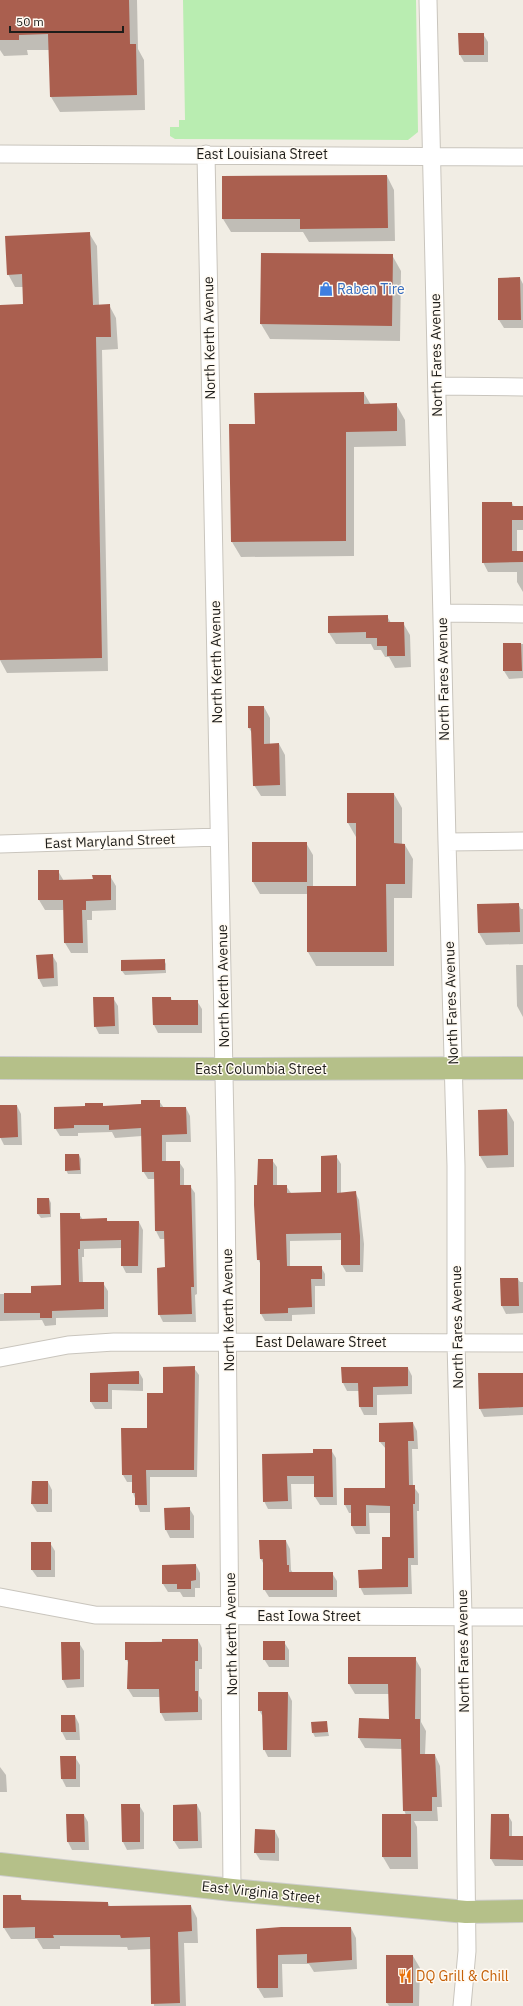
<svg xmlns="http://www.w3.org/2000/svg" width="523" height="2006" font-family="'IBM Plex Sans',sans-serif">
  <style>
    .green { fill: #b9edb1 }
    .shadow { fill: #0003 }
    .building { fill: #aa5f4f }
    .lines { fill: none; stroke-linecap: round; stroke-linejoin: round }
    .minor-casing { stroke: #c9c5bd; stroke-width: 19 }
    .major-casing { stroke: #cecdcd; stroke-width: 24 }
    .minor { stroke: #fff; stroke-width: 17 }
    .major { stroke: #b5c089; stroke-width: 22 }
    .labels { text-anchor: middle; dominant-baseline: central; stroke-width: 3; stroke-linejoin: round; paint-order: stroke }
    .street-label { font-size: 14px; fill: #1e1d1a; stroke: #fffaf2 }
    .shop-label { font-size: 14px; fill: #366cbe; stroke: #fffaf2; text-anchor: start }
    .food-label { font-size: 14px; fill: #c56008; stroke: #fffaf2; text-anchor: start }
  </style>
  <rect width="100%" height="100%" fill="#f1ede4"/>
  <path class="green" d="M183,0h233l2,132 -10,8 -233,-1 -5,-3v-9h9v-7h6z"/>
  <path class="shadow" d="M0,0h137l1,49 6,11 1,50 -85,2 -9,-15 -1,-47h-23l1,5 -24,1 -4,-6z
    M483,34l5,8v20h-24l-4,-7z
    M387,176l7,14 1,51 -86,1 -6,-10h-72l-8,-13z
    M89,233l8,13 2,59h10l7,13 2,31 -16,1 6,321 -101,2 -7,-13v-354l24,-1v-18h-9l-7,-13z
    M392,255l9,16 -1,70 -130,-2 -9,-15z
    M520,278l3,6v44h-19l-5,-8v-41z
    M364,393l7,12 25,-1 9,16 1,26 -52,1v109l-113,1 -9,-15 24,-117z
    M512,503l2,4h9v23h-6v22h6v40l-6,-10v-10h-29l-5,-10z
    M387,616l4,7h12l7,12 1,32 -16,1 -6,-11h-4l-4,-7h-7l-3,-6h-35l-7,-11z
    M504,644h19v34l-14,1 -5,-8z
    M264,707l6,11v27l9,-1 6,11 1,41h-25l-7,-11 -1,-50 -4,-7z
    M394,794l8,14v36l3,1 8,14 -1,39h-18v68h-78l-8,-14v-58h-48l-7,-12v-39h53l7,12v32h44l-1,-50 -8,-14z
    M39,871h19l6,10 30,-1 16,-4 6,10v24l-24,1v9h-5l1,33h-17l-6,-10v-33h-20l-6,-10z
    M518,904l3,5h2v35l-37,1 -7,-12z
    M52,955l5,8 1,23 -15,1 -4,-8z
    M164,960l2,4v9l-41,2 -3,-4v-10z
    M516,965h7v52l-6,-11z
    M113,998l5,8 1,28h-20l-4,-8z
    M153,998h18l1,3h25l5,8v24h-44l-4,-8z
    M159,1101l5,7h22l4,8 1,26h-25v20h13l5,7v17h6l5,7 2,101 -2,1 1,27h-33l-4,-8 7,-46 -1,-29h-5l-4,-8 -1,-52h-7l-5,-8 -1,-35 -27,2 -3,-6 -34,1v3h-18l-5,-8 31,-21 16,-3 2,3 38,-3z
    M0,1106h17l4,8 1,31h-18l-4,-8z
    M507,1110l7,12v45l-27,1 -7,-12z
    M79,1155l2,4v15h-13l-2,-4z
    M336,1156l5,8v30l14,-2 4,8 5,44 -1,28h-17l-4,-7v-25l-52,1v26h31l4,7v12h-10v28l-23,1v6h-27l-4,-7v-49l-3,-6v-73l14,-26 5,7v19h9l5,7h31z
    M49,1199l2,4v14l-10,1 -3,-4z
    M79,1214l4,6 23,-1 2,3h31l4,8 -1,43h-16l-4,-8v-17l-38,1v8h-2l1,26h20l5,8v26l-52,1v7l-11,1 -3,-6 -42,1v-27h32l30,-8z
    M518,1279l2,3h3v31l-17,1 -4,-8z
    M194,1368l5,7 -2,102h-47v35h-10l-7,-19v-11h-6l-4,-7 25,-46 16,-35z
    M408,1368l4,8v18l-35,1v20h-13l-4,-8 -1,-16h-12l-4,-8z
    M139,1372l4,7v12l-31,-1v19h-17l-4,-7v-28z
    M523,1374v41l-39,2 -4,-8z
    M413,1423l4,8 1,18h-6l1,37 6,8v17h-2l1,54h-7l1,29 -48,1 -4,-8 23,-17 9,-32 -1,-25h-22l1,21h-14l-4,-8v-13h-3l-4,-8v-16h41v-40l-6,-7z
    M331,1450l5,8 1,47h-17l-5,-8v-13h-24l1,25h-24l-4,-8 -1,-46 51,-1z
    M48,1482l4,8v22h-15l-5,-8z
    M189,1508l5,8v22h-24l-4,-8 -1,-21z
    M286,1541l4,8 1,21 2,3h39l5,8v16h-68l-5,-8v-24l-3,-6z
    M50,1543l5,8v26h-18l-5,-7z
    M196,1565l4,8v15h-5v9h-12l-3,-5h-12l-5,-8z
    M198,1640l4,8v21h-3v27l3,4v20l-37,1 -4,-8 -1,-16h-27l-5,-8 1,-25 -3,-5v-16z
    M284,1642l5,8v17h-20l-5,-8z
    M79,1643l5,8v36l-17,1 -4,-8z
    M415,1658l6,11v53l5,9 -1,24h10l5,11 2,41h-5l1,14h-24l3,6 1,42h-28l-7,-12 23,-42 -2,-5 -2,-61 -37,-1 -6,-10 1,-19 30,1 -1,-26h-34l-6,-10z
    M288,1693l4,8 -1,56h-23l-4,-8 -1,-32 -4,-7z
    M62,1716h13l4,8 1,16h-14l-4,-8z
    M326,1722l3,14 -14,1 -2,-4z
    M75,1757l5,8v22h-14l-4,-8z
    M0,1767l6,8 1,17h-7z
    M139,1805l5,8v36l-17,1 -4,-8z
    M197,1805l4,8 1,35 -23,1 -5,-8v-35z
    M68,1815h16l4,7 1,28h-17l-4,-8z
    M492,1815h16l4,7v15h11v29h-28l-4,-7z
    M275,1831l4,8v22l-19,-1 -5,-8z
    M20,1896l3,5 85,2 2,4 81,-1 6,12 1,25h-14l2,63h-32l-3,-57 -23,1 -1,-3 -67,-1v3h-17l-6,-10h-26l-7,-11z
    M351,1928l5,10 1,31 -43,3 -5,-8h-27l1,33 -19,1 -6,-10 -1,-58z
    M413,1956l7,12 -1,38h-30l-2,-3z"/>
  <path class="building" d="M0,0h129l1,44h6l1,51 -87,2 -2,-63 -29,1v5h-19z
    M458,33h26v22h-25z
    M387,175l1,53 -88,1v-10h-78v-43z
    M90,232l3,73 17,-1 1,33h-15l6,321 -102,2v-355l23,-1 -1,-30 -15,1 -2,-39z
    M261,253l132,1 -1,72 -132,-2z
    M520,277l1,43h-23v-42z
    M364,392v12l33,-1v28l-51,1v109l-115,1 -2,-118h26l-1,-31z
    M482,502h30v4h11v14h-11v31h11v11l-41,1z
    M388,615v7h16l1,34h-18v-10h-10v-8h-11v-6l-38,1v-17z
    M503,643h18l1,28h-19z
    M248,706h16v38l15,-1 1,42 -27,1 -2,-58h-3z
    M347,793h47v50l11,1v40h-19l1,68h-80v-66h49v-63h-9z
    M252,842h55v40h-55z
    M38,870h21v10l34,-1 -1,-4h19v25l-25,1v9h-4l1,33h-19l-1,-43h-25z
    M519,903l1,29 -42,1 -1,-29z
    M53,954l1,24 -16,1 -2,-24z
    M165,959v11l-44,1v-11z
    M93,997h21l1,29 -21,1z
    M152,997h19v3h27v25h-45z
    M141,1100h19v7h26l1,27 -25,1v26h18v24h11l3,102h-3l1,27 -34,1 -1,-47 8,-1 -1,-36h-9l-1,-59h-12l-1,-44 -32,2v-5h-35v3l-20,1v-22l31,-1v-3h18v3l38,-2z
    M0,1105h17l1,32 -18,1z
    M507,1109l1,46 -29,1 -1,-46z
    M65,1154h14l1,16 -15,1z
    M337,1155v38l19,-2 4,45v29h-19v-32l-55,1 1,32h35v13h-11l1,28 -24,1v5l-28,1v-54h-3l-3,-55v-20h3l1,-26h15v26h14v8l34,-1v-36z
    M37,1198h12l1,16h-13z
    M60,1213h20v6l27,-1v3h32l-1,45h-17v-26l-41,1v8h-2l1,33h25v27l-52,2v7h-12v-5h-36v-20h27v-7l30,-1z
    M500,1278h18l1,28h-18z
    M195,1366l-1,104h-48l1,35h-12v-12h-3v-18h-10l-1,-47h26v-35h16v-26z
    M341,1367h67v19l-35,1v20h-14l-1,-24h-16z
    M139,1371v13h-31v18h-18v-29z
    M478,1373h45v34l-44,2z
    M413,1422l1,19h-6l1,44h6v19h-2l1,54h-6v29l-49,1 -1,-18 24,-1v-32h8v-31l-24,-1v21h-15v-21h-7v-17h41v-46h-6v-19z
    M313,1449h19l1,48h-19v-21h-27l1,25 -25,1 -1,-48 51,-1z
    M32,1481h16v23h-17z
    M190,1507v23h-25l-1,-22z
    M259,1540h27l1,25h2v7h44v18h-70v-31h-3z
    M31,1542h20v28h-20z
    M196,1564v16l-5,1v8h-14v-5h-15v-19z
    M162,1639h36v22h-3v30h3v21l-38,1 -1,-24h-32l1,-29h-3v-18h37z
    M263,1641h22v19h-22z
    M61,1642h19v37l-18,1z
    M348,1657h68l-1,62h5v35h15l2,43h-5v14h-29l-2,-72 -43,-1 1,-20 30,1 -1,-35h-40z
    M258,1692h30l-1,58h-24l-1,-39h-4z
    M61,1715h14l1,17h-15z
    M327,1721l1,11 -16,1 -1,-11z
    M60,1756h16v23h-15z
    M121,1804h19v38h-18z
    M197,1804l1,37h-25v-36z
    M66,1814h18l1,28h-18z
    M382,1814h29v43h-29z
    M491,1814h18v22h14v24l-33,-1z
    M255,1829l20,1v23h-21z
    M3,1895h18v5l87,2v4l83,-1 1,26 -14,1 2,71 -29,1 -1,-67 -29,1 -1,-3h-67l1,3h-19v-11l-32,1z
    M281,1927h70l1,33 -45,3v-9l-29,1v33h-21l-1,-59z
    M386,1955h27v48h-27z"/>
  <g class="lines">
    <defs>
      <path id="minor" d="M428,0l19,842 9,324v176l7,274 4,335 -5,55
        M0,154l523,3
        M206,154l20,1024 6,712
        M437,386l86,1
        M442,613l81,1
        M447,842l76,-1
        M0,844l219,-7
        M0,1358l68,-13 46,-3 409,1
        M0,1597l95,18 428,2"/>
      <path id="major" d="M0,1068l224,1 299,-1
        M0,1864l232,26 234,22 57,-1"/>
    </defs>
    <use href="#minor" class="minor-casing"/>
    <use href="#major" class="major-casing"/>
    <use href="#minor" class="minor"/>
    <use href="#major" class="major"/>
  </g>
  <defs>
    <symbol id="shop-bare" viewBox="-9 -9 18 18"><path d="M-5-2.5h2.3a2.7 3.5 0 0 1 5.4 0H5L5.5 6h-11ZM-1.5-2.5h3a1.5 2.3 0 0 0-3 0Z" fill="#3f7fe0" stroke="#fffaf2" stroke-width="2.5" paint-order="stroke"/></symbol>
    <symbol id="restaurant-bare" viewBox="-9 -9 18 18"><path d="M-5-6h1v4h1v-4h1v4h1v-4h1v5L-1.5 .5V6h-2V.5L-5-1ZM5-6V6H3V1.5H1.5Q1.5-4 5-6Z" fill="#e8710a" stroke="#fffaf2" stroke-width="2.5" paint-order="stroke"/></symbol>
  </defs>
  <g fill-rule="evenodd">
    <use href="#shop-bare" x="316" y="279" width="20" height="20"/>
    <use href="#restaurant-bare" x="395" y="1966" width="20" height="20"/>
  </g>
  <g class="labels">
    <g class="street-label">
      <text x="262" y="154">East Louisiana Street</text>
      <text transform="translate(209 338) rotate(-91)">North Kerth Avenue</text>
      <text transform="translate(436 355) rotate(-91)">North Fares Avenue</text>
      <text transform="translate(216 662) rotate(-91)">North Kerth Avenue</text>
      <text transform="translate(443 679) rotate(-91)">North Fares Avenue</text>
      <text transform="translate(110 841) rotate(-2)">East Maryland Street</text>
      <text transform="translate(223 986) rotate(-91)">North Kerth Avenue</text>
      <text transform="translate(451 1003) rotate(-92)">North Fares Avenue</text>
      <text x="261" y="1069">East Columbia Street</text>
      <text transform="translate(228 1310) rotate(-91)">North Kerth Avenue</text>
      <text transform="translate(457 1327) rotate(-91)">North Fares Avenue</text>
      <text x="321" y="1342">East Delaware Street</text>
      <text x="309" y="1616">East Iowa Street</text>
      <text transform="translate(231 1634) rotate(-91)">North Kerth Avenue</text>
      <text transform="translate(463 1651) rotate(-91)">North Fares Avenue</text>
      <text transform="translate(261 1892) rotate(6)">East Virginia Street</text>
    </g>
    <g class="shop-label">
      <text x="337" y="289">Raben Tire</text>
    </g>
    <g class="food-label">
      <text x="416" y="1976">DQ Grill &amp; Chill</text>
    </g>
  </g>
  <path d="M10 26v6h113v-6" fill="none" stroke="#1e1d1a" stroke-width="2"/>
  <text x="16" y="26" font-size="12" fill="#1e1d1a" stroke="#fffaf2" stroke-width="3" paint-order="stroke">50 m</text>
</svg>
